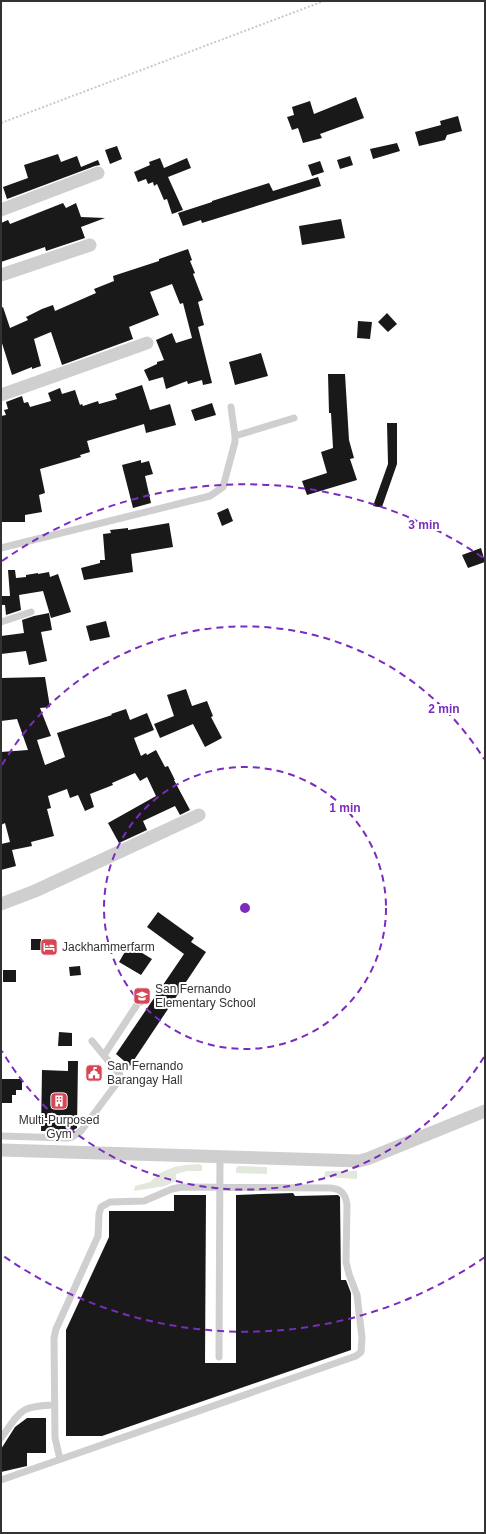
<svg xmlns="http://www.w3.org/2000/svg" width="486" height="1534" font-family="Helvetica,sans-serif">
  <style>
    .green { fill: #e2e8dc }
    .building { fill: #191919 }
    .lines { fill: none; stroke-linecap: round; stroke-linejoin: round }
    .path { stroke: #c9c9c9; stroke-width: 2; stroke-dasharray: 2 2; stroke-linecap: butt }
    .lane { stroke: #cfcfcf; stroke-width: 7 }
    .street { stroke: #cfcfcf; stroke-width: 13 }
    .ring { fill: none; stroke: #7b2cbf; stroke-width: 2; stroke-dasharray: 7 5 }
    .labels { text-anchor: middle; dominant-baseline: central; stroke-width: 4; stroke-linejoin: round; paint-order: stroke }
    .poi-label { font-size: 12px; fill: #323232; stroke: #fff; text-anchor: start }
    .centre { fill: #7b2cbf; stroke: #fff; stroke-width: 2 }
    .ring-label { font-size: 12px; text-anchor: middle; font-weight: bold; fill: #7b2cbf; stroke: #fff; stroke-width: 4; stroke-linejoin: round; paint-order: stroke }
  </style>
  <rect width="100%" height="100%" fill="#fff"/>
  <path class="green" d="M200,1164l2,2v5h-15l-11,3v7l-11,5 -31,5 1,-5 15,-4 10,-9 14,-6 12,-2z
    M238,1166l29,1v7l-31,-1v-5z
    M327,1171h30v8l-33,-2 1,-5z"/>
  <path class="building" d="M356,97l8,21 -44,16 2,4 -19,5 -5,-15 -6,2 -5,-13 7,-2 -2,-8 18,-6 4,13z
    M458,116l4,15 -15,4 -2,5 -26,6 -4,-14 26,-7 -1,-4z
    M397,143l3,8 -27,8 -3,-10z
    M117,146l5,13 -12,5 -5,-14z
    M58,154l3,8 16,-6 4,11 17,-7 2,5 -5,1 -88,33 -4,-12 25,-9 -4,-13z
    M350,156l3,9 -13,4 -3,-9z
    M160,158l4,10 23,-10 4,10 -23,9 15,33 -11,4 -5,-15 -3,1 -7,-16 -3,2 -1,-4 -5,2 -2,-5 -8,3 -4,-10 16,-7 -1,-3z
    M320,161l4,11 -12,4 -4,-11z
    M318,177l3,9 -119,37 -1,-3 -18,6 -5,-13 34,-11v-1l57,-18 4,8z
    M63,203l3,5 10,-5 5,14 24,1 -24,9 4,11 -39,13 -1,-4 -44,15v-39l7,-3 2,4z
    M341,219l4,19 -43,7 -3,-19z
    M188,249l4,11 -2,1 5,12 -2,1 10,26 -5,2 6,23 -6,2 14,56 -9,2 -1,-5 -14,4 -1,-3 -21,8 -3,-12 -14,4 -5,-11 13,-6v-2l7,-2 -8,-20 16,-7 4,10 16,-5 -9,-35 -3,1 -8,-20 -22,8 9,23 -30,12 4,12 -71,26 -11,-33 -17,7 7,27 -9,3v-2l-20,8 -11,-35v-32l2,-1 7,21 18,-8 -2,-3 16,-8 11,-4 2,6 41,-18 -2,-4 20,-8 -1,-5 46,-15v-2z
    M387,313l10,11 -9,8 -10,-10z
    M358,321l14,1 -2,17 -13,-1z
    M261,353l7,23 -33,9 -6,-23z
    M328,374h17l4,66 5,18 -4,1 7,21 -50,15 -5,-14 25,-8 -6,-21 12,-4 -2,-35h-2z
    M142,385l8,25 20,-6 6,21 -30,8 -2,-9 -57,17 3,11 -10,3 1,2 -41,12 5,24 -6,2 3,17 -17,3v7h-24v-106l5,-1 -2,-5 4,-1 -2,-7 16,-6 2,7 4,-1 2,5 21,-6 -3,-8 12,-5 2,6 13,-4 5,15 2,-1 1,2 15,-5 1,3 18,-5 -2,-5z
    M212,403l4,12 -21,6 -4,-11z
    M387,423h10v41l-15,43h-4l-5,-1 15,-42z
    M141,460v3l8,-2 4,13 -8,2 6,27 -18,5 -11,-43z
    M228,508l5,13 -11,5 -5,-13z
    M169,523l4,24 -42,7 2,18 -49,8 -3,-12 19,-5v-3h5l-2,-26 8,-1 -1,-3 18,-2v2z
    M481,548l4,14 -17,6 -6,-13z
    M8,570h7l1,8 10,-1v-2l12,-2v1l11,-2 1,5 8,-3 13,38 -20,6 -8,-27 -24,4 2,15 -15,5 -1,-10h-4v-9h9z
    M49,613l3,17 -11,2 6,29 -18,4 -3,-14 -25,3v-18l23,-3 -2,-13 12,-4z
    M106,621l4,16 -20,4 -4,-15z
    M45,677l5,30 -10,1 11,28 -14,4 8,25 20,-8 -8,-24 55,-18 -1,-1 15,-5 4,11 17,-7 7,17 -20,8 7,18 5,-3 1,2 9,-5 9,17 3,-1 7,14h-1l16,30 -10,5 -5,-9 -32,15 4,9 -28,13 -11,-20 48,-27 -9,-19 -7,4 -5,-8 -23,10 1,2 -23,9 4,13 -9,4 -7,-16 -8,3 -3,-9 -19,7 3,12 -4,1 7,27 -23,6 1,4 -20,4 4,16 -15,4v-26l9,-2 -5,-19 -4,2v-73l27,-2 -11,-31 -16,2v-43z
    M186,689l6,17 15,-5 6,15 -2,1 11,21 -17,9 -12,-23 -33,14 -6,-14 20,-8 -7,-21z
    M158,912l36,26 -3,4 15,10 -76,114 -14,-12 68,-100 -37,-27z
    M31,939h10v11h-10z
    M129,945l23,14 -11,16 -22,-13z
    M80,966l1,9 -11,1 -1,-9z
    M3,970h13v12h-13z
    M59,1032l13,1v13h-14z
    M68,1061h10l-1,67 -5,3h-31l1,-61 26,1z
    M1,1079h21v11h-6v5h-4v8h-11z
    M293,1193l2,3 43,-1 2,2 1,83h5l5,13v57l-249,86h-36v-106l43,-93v-26h65v-16h32l-1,168h31v-168z
    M27,1418h19v35h-19v13l-26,6v-23l14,-22z"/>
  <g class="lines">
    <path class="path" d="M1,123l323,-122"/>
    <path class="lane" d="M235,436l59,-18
      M1,548l209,-52 13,-9 12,-45v-6l-4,-29
      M1,622l30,-10
      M104,1055l36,-55
      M1,1136l67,2 4,-1 9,-6 39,-52v-4l-28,-34
      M219,1357l1,-201
      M1,1438c20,-27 18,-32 53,-33
      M1,1480l355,-124 5,-4 1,-14 -5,-43 -8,-21 -3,-12 1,-57c-1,-10 -5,-16 -16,-17l-149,-1 -10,2 -28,12 -34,1 -9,5 -2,7 -1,22 -42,93 -2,9 1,100 5,21"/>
    <path class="street" d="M1,210l97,-37
      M1,275l89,-30
      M1,395l146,-52
      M1,904l34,-13 164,-76
      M1,1150l358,11 8,-2 118,-48"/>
  </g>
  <g class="ring">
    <circle cx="245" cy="908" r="141"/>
    <path d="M484 1057A282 282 0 0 1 2 1051M2 765A282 282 0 0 1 484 759"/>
    <path d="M485 1257A423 423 0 0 1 2 1255M2 561A423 423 0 0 1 485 559"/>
  </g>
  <defs>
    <symbol id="hotel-square" viewBox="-11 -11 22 22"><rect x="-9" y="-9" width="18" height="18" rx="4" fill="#d64756" stroke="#fff"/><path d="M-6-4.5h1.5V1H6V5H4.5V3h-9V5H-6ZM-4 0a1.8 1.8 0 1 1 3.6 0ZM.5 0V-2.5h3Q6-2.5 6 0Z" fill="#fff"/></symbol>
    <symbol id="school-square" viewBox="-11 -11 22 22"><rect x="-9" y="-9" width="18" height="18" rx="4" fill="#d64756" stroke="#fff"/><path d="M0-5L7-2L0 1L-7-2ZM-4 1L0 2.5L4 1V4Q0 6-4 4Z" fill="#fff"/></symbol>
    <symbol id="civic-square" viewBox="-11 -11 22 22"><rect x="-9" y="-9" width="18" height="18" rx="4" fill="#d64756" stroke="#fff"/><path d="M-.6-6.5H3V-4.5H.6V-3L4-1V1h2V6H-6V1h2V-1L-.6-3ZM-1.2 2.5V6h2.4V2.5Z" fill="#fff"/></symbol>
    <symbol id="building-square" viewBox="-11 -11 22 22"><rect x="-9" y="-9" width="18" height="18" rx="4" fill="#d64756" stroke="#fff"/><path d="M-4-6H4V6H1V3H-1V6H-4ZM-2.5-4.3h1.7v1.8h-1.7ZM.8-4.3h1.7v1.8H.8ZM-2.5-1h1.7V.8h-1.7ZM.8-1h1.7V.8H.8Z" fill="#fff"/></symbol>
  </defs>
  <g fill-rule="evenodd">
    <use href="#hotel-square" x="39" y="937" width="20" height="20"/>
    <use href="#school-square" x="132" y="986" width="20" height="20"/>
    <use href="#civic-square" x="84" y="1063" width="20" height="20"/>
    <use href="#building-square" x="49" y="1091" width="20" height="20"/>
  </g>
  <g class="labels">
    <g class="poi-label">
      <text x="62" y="947">Jackhammerfarm</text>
      <text x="155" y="989">San Fernando<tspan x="155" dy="14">Elementary School</tspan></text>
      <text x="107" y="1066">San Fernando<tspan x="107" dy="14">Barangay Hall</tspan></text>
      <text x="59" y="1120" text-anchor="middle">Multi-Purposed<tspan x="59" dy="14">Gym</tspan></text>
    </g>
  </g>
  <circle cx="245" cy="908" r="6" class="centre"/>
  <g class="ring-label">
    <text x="424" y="529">3 min</text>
    <text x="444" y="713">2 min</text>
    <text x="345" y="812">1 min</text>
  </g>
  <rect width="486" height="1534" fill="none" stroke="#323232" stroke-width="4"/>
</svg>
